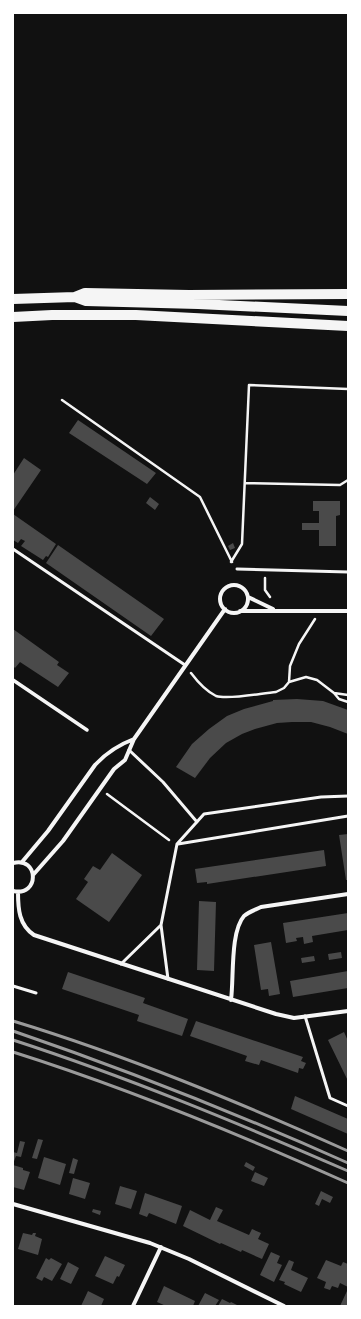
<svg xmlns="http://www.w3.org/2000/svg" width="361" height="1319" font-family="Poppins,sans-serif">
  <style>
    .building { fill: #4a4a4a }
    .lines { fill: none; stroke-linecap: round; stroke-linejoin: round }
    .path { stroke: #f5f5f5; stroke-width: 2.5 }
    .service { stroke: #f5f5f5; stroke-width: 3 }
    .pedestrian { stroke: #f5f5f5; stroke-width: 3.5 }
    .minor { stroke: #f5f5f5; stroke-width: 4 }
    .primary { stroke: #f5f5f5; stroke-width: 10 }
    .rail { stroke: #9a9a9a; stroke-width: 3 }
  </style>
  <rect width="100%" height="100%" fill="#111"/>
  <path class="building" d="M78,420l78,53 -9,11 -78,-51z
    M24,458l17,12 -28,41v-36z
    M150,497l9,7 -4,6 -9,-7z
    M313,501h27v14l-4,1v30h-17v-16h-17v-7h17v-12h-6z
    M13,514l43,30 -8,13 -2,-1 -3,4 -22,-14 4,-5 -4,-2 -3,4 -5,-3z
    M233,543l2,5 -5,2 -2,-4z
    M58,545l106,74 -13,17 -105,-73z
    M13,629l46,33 -2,3 12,8 -11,14 -38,-25 -5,6 -2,-2z
    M297,699l26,2 25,9v24l-18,-7 -19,-5h-19l-15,1 -22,6 -13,5 -16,9 -16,15 -15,20 -19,-11 16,-23 17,-15 18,-13 17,-7 29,-8v-1z
    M348,834v46h-2l-7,-45z
    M324,850l2,16 -119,18v-2l-10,1 -2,-14z
    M112,853l30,22 -33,47 -33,-23 12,-17 -4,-3 9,-13 7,4z
    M199,901l17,1 -2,69 -17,-1z
    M348,913v17l-36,6 1,6 -9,2 -1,-7 -7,1 1,3 -11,2 -3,-20z
    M271,942l9,52 -11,2 -1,-7 -7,1 -7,-45z
    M341,952l1,6 -13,2 -1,-6z
    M314,956l1,5 -13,2 -1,-5z
    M348,971v17l-55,9 -3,-16z
    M68,972l77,26 -2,5 45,16 -6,17 -45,-15 2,-6 -77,-26z
    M196,1021l107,36 -2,4 5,2 -3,6 -4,-1 -1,5 -37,-13 -2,5 -14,-4 2,-5 -57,-20z
    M344,1032l4,9v40l-20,-41z
    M295,1096l53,23v15l-57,-25z
    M38,1139l5,1 -6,19 -5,-1z
    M20,1141l5,1 -4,15 -5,-1 -3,8v-12l4,1z
    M44,1157l22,7 -6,21 -22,-7z
    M73,1158l5,2 -4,14 -5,-1z
    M246,1162l9,5 -2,4 -9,-5z
    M13,1165l10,3v2l7,2 -6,18 -11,-3z
    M255,1172l13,6 -4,8 -13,-5z
    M73,1178l17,5 -5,16 -16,-5z
    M120,1186l17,5 -6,18 -16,-5z
    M321,1191l12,6 -3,6 -8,-4 -3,7 -4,-2z
    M145,1193l37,13 -6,18 -27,-11 -2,4 -8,-3z
    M216,1207l7,3 -6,11 32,14 3,-6 9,4 -3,6 11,5 -7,15 -20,-9 -1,2 -20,-9 -1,1 -37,-18 7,-16 20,10z
    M93,1209l8,2 -1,4 -8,-3z
    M23,1233l9,2 1,-2h3l-1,3 7,3 -4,16 -20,-6z
    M271,1252l9,4 -3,7 5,2 -8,17 -14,-7z
    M105,1256l20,9 -6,12 -2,-1 -4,8 -18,-8z
    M46,1258l3,2 2,-2 11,6 -10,17 -8,-4 -2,4 -6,-3z
    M289,1260l5,2 -3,8 17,8 -7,14 -17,-8 1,-2 -6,-2z
    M326,1260l15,6 2,-4 5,2v23l-8,-4 -2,5 -6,-2 -2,4 -6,-2 2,-6 -9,-4z
    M68,1262l11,6 -8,16 -11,-5z
    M164,1286l31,15 -2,5h-27l-9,-4z
    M88,1291l16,8 -3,7h-20z
    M347,1291l1,1v14h-8z
    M205,1293l14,7 -4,6h-17z
    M222,1299l8,4 1,-1 8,4h-21z"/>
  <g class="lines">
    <path class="path" d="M62,400l138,97 32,65
      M245,483l95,2 8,-5
      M231,562l11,-18 7,-159 99,4
      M265,578v12l5,7
      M191,673c6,8 15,18 25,23 13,4 46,-3 60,-4l8,-4 5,-6 1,-16 9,-22 16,-25
      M289,682l17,-5 11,3 17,13 14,2
      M334,693l5,6 9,3
      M107,794l62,46"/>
    <path class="service" d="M13,549l172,116
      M237,569l111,3
      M129,750l34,32 34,40
      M178,844l170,-28
      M161,925l7,54
      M121,964l40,-39 16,-81 27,-30 117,-17 27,-1
      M13,986l23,7
      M305,1016l25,82 18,8"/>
    <path class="pedestrian" d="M13,680l74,50"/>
    <path class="minor" d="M220 599a14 14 0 1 1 28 0a14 14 0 1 1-28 0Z
      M248,597l25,12
      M240,611h108
      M22,862l26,-31 47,-66c11,-12 23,-20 39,-26
      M13,863c26,-7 27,34 0,28
      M33,875l30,-34 51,-72 11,-9 9,-21 91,-130
      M18,892c0,17 1,33 16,43l242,79 18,4 54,-7
      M231,1000c3,-22 -1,-68 13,-84 5,-4 11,-6 17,-9l87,-13
      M13,1204l137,39 39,16 95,47
      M133,1306l28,-59"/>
    <path class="primary" d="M75,297l10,-4 104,2 159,-1
      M13,299l62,-2 11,4 112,3 150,7
      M13,317l39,-2h84l212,11"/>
    <path class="rail" d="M13,1021c115,35 225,81 335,130
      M13,1031c114,39 225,83 335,132
      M13,1040c114,37 225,83 335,131
      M13,1052c114,36 226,82 335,131"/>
  </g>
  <rect width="361" height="1319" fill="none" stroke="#ffffff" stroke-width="28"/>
</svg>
